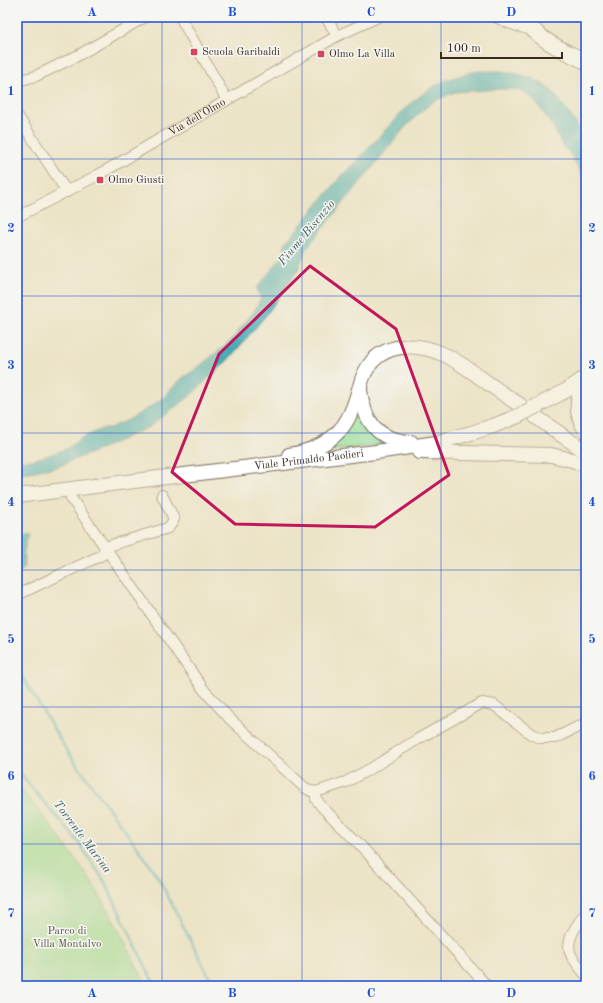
<svg xmlns="http://www.w3.org/2000/svg" width="603" height="1003" font-family="'Old Standard TT',serif">
  <style>
    .green { fill: #99de97; stroke: #6a845a }
    .water { fill: #3aaab7; stroke: #3a6a6a }
    .lines { fill: none; stroke-linecap: round; stroke-linejoin: round }
    .stream { stroke: #3aaab7; stroke-width: 2.5 }
    .street-casing { stroke: #796b59; stroke-width: 12 }
    .secondary-casing { stroke: #796b59; stroke-width: 16 }
    .primary-casing { stroke: #796b59; stroke-width: 17 }
    .street { stroke: #fff; stroke-width: 10 }
    .secondary { stroke: #fff; stroke-width: 14 }
    .primary { stroke: #fff; stroke-width: 15 }
    .secondary-bridge-casing { stroke: #796b59; stroke-width: 16; stroke-linecap: butt }
    .secondary-bridge { stroke: #fff; stroke-width: 14 }
    .marked { fill: none; stroke: #c2185b; stroke-width: 3; stroke-linejoin: round }
    .grid { fill: none; stroke: #1d4ed8; stroke-width: 1; stroke-opacity: 0.55 }
    .poi-dot { fill: #d1495b; stroke: #f6f6f2; stroke-width: 1.5 }
    .labels { text-anchor: middle; dominant-baseline: central; stroke-width: 3; stroke-linejoin: round; paint-order: stroke }
    .poi-label { font-size: 11px; fill: #3b2a1e; stroke: #f6f6f2; text-anchor: start }
    .street-label { font-size: 11px; fill: #3b2a1e; stroke: #f6f6f2 }
    .park-label { font-size: 11px; fill: #52573c; stroke: #f6f6f2 }
    .water-label { font-size: 12px; font-style: italic; fill: #3b5d5b; stroke: #f6f6f2 }
    .neatline { fill: none; stroke: #1d4ed8; stroke-width: 1.5 }
    .grid-label { font-size: 13px; text-anchor: middle; font-weight: bold; fill: #1d4ed8 }
  </style>
  <rect width="100%" height="100%" fill="#f6f6f2"/>
  <filter id="ink" filterUnits="userSpaceOnUse"><feTurbulence type="fractalNoise" baseFrequency=".025" numOctaves="2"/><feDisplacementMap in="SourceGraphic" scale="8" xChannelSelector="R" yChannelSelector="G"/><feConvolveMatrix kernelMatrix="1 2 1 2 8 2 1 2 1" color-interpolation-filters="sRGB"/></filter>
  <filter id="wash" filterUnits="userSpaceOnUse"><feTurbulence type="fractalNoise" baseFrequency=".012" numOctaves="4" result="noise"/><feDisplacementMap in="SourceGraphic" scale="16" xChannelSelector="R" yChannelSelector="G"/><feGaussianBlur stdDeviation="0.9" result="paint"/><feColorMatrix in="noise" values="0 0 0 0 0 0 0 0 0 0 0 0 0 0 0 0 0 1.4 0 .05"/><feComposite in="paint" operator="in"/></filter>
  <g filter="url(#wash)">
    <rect width="100%" height="100%" fill="#ece4c7"/>
    <path class="green" d="M357,411l30,33 -61,7 -1,-1z
      M17,785c24,27 46,57 67,86 25,36 43,76 63,115h-130z"/>
    <path class="water" d="M478,71h24l13,2 16,5 12,6 11,9 22,30 10,20v39l-16,-28 -7,-7 -10,-21 -19,-26 -8,-7 -9,-3 -12,-1 -50,3 -21,9 -12,10 -19,19 -97,119 -8,21 -31,44 -38,45 -40,38 -40,30 -48,22 -44,18 -32,6 -8,-1v-12h15l23,-7 13,-5 13,-10 23,-10h6l20,-9 20,-12 14,-10 18,-19 14,-9 17,-14 9,-7 10,-9 23,-29 6,-12 -3,-5 -1,-5 27,-34 1,-11 13,-15 46,-55 10,-9 53,-58 24,-18 15,-8 22,-7z
      M28,533l-4,19 1,15 -8,8v-15h2l-2,-9v-17z"/>
    <g class="lines">
      <path class="stream" d="M17,663l5,13 37,62 15,23 69,94 16,24 55,107
        M17,769l19,24 41,47 28,42 50,104"/>
    </g>
  </g>
  <g filter="url(#ink)">
    <g class="lines">
      <defs>
        <g id="street">
          <path d="M180,17l47,83"/>
          <path d="M326,17l11,19"/>
          <path d="M495,17c12,5 22,11 36,12"/>
          <path d="M17,81l19,-5 41,-20 68,-39"/>
          <path d="M17,115l50,77"/>
          <path id="s1" d="M17,217l81,-42 239,-139 41,-19"/>
          <path d="M71,498l133,192 25,28 75,69 7,4 5,1 30,-10 24,-13 48,-30 64,-36 12,2 37,29 10,4h14l31,-15"/>
          <path d="M17,595l85,-40 3,-8 63,-19 4,-5 2,-4 -12,-24"/>
          <path d="M316,792v7l6,8 39,39 126,140"/>
          <path d="M586,913c-9,12 -23,28 -14,44 4,6 9,12 14,18"/>
        </g>
        <g id="secondary">
          <path d="M586,382c-12,15 -10,34 0,49"/>
          <path d="M360,390c4,32 18,51 51,52"/>
          <path d="M537,406l30,-16 19,-13"/>
          <path d="M536,417l50,35"/>
          <path d="M419,452l132,3 21,5 14,5"/>
          <path d="M289,455c18,-3 38,-10 51,-25 10,-11 15,-26 19,-41 2,-4 2,-8 4,-12 13,-34 50,-36 80,-23 11,5 21,12 31,19 15,11 30,22 46,32"/>
          <path id="s2" d="M17,496l133,-17 226,-27 60,-9 35,-10 22,-7 25,-10"/>
        </g>
        <path id="primary" d="M523,17c15,24 39,32 63,45"/>
      </defs>
      <use href="#street" class="street-casing"/>
      <use href="#secondary" class="secondary-casing"/>
      <use href="#primary" class="primary-casing"/>
      <use href="#street" class="street"/>
      <use href="#secondary" class="secondary"/>
      <use href="#primary" class="primary"/>
      <defs>
        <path id="secondary-bridge" d="M518,416l19,-10"/>
      </defs>
      <use href="#secondary-bridge" class="secondary-bridge-casing"/>
      <use href="#secondary-bridge" class="secondary-bridge"/>
    </g>
  </g>
  <path d="M0 0H603V1003H0ZM310,266l86,63 53,146 -74,52 -140,-3 -63,-52 47,-118z" fill="#ece4c7" fill-opacity=".55" fill-rule="evenodd"/>
  <path class="marked" d="M310,266l86,63 53,146 -74,52 -140,-3 -63,-52 47,-118z"/>
  <path class="grid" d="M162,17v969M302,17v969M441,17v969M17,159h569M17,296h569M17,433h569M17,570h569M17,707h569M17,844h569"/>
  <g class="poi-dot">
    <rect x="190" y="48" width="8" height="8" rx="2"/>
    <rect x="317" y="50" width="8" height="8" rx="2"/>
    <rect x="96" y="176" width="8" height="8" rx="2"/>
  </g>
  <g class="labels">
    <g class="poi-label">
      <text x="202" y="52">Scuola Garibaldi</text>
      <text x="329" y="54">Olmo La Villa</text>
      <text x="108" y="180">Olmo Giusti</text>
    </g>
    <g class="street-label">
      <text stroke="none"><textPath href="#s1" startOffset="206">Via dell'Olmo</textPath></text>
      <text stroke="none"><textPath href="#s2" startOffset="294">Viale Primaldo Paolieri</textPath></text>
    </g>
    <g class="park-label">
      <text x="67" y="931">Parco di<tspan x="67" dy="13">Villa Montalvo</tspan></text>
    </g>
    <g class="water-label">
      <text transform="translate(307 233) rotate(-50)">Fiume Bisenzio</text>
      <text transform="translate(82 837) rotate(53)">Torrente Marina</text>
    </g>
  </g>
  <rect width="603" height="1003" fill="none" stroke="#f6f6f2" stroke-width="44"/>
  <path d="M441 52v6h121v-6" fill="none" stroke="#3b2a1e" stroke-width="2"/>
  <text x="447" y="52" font-size="12" fill="#3b2a1e" stroke="#f6f6f2" stroke-width="3" paint-order="stroke">100 m</text>
  <rect x="22" y="22" width="559" height="959" class="neatline"/>
  <g class="grid-label">
    <text x="92" y="16">A</text>
    <text x="232" y="16">B</text>
    <text x="371" y="16">C</text>
    <text x="511" y="16">D</text>
    <text x="11" y="95">1</text>
    <text x="592" y="95">1</text>
    <text x="11" y="232">2</text>
    <text x="592" y="232">2</text>
    <text x="11" y="369">3</text>
    <text x="592" y="369">3</text>
    <text x="11" y="506">4</text>
    <text x="592" y="506">4</text>
    <text x="11" y="643">5</text>
    <text x="592" y="643">5</text>
    <text x="11" y="780">6</text>
    <text x="592" y="780">6</text>
    <text x="11" y="917">7</text>
    <text x="592" y="917">7</text>
    <text x="92" y="997">A</text>
    <text x="232" y="997">B</text>
    <text x="371" y="997">C</text>
    <text x="511" y="997">D</text>
  </g>
</svg>
